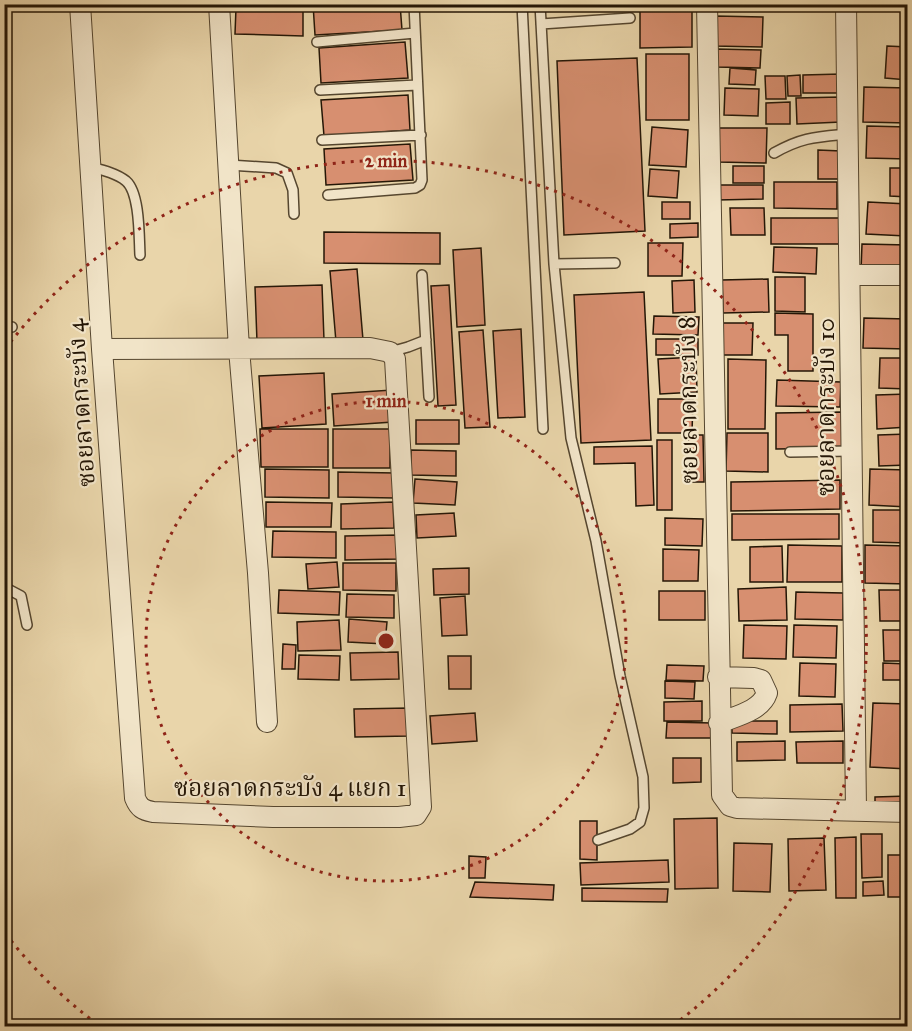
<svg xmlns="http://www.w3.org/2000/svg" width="912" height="1031" font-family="'IM FELL Great Primer','Noto Serif Thai',serif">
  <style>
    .building { fill: #d78f70; stroke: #241606; stroke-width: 1.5 }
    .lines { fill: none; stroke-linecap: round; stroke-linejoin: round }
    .service-casing { stroke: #55462f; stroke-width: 12 }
    .minor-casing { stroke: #55462f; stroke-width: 22 }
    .service { stroke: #f1e4c8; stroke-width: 9 }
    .minor { stroke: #f1e4c8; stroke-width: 20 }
    .ring { fill: none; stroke: #8f2418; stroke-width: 3; stroke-dasharray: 3 6 }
    .labels { text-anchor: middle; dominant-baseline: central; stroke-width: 4.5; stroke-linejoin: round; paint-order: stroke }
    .street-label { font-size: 24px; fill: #241606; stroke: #f1e4c8 }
    .centre { fill: #8f2418; stroke: #f1e4c8; stroke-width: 3 }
    .ring-label { font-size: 18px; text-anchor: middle; font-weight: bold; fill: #8f2418; stroke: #f1e4c8; stroke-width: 4.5; stroke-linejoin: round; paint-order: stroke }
  </style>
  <rect width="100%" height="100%" fill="#e9d5aa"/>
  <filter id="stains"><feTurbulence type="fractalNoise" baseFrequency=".00333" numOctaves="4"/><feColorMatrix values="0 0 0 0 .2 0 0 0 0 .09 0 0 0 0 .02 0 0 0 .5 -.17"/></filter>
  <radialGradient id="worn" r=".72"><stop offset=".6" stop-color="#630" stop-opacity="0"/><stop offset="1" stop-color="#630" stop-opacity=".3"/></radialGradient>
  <path class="building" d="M313,4h87l2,26 -87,5z
    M552,4h83v3l-83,3z
    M640,4h52v43l-52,1z
    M719,4h42v6l-42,1z
    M908,4v3l-49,-2v-1z
    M236,8l67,1v27l-68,-2z
    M715,16l48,1 -1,30 -48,-1z
    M405,42l3,36 -87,5 -2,-35z
    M887,46l21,1v33l-23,-2z
    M716,49l45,1 -1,18 -44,-1z
    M646,54h43v66h-43z
    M637,58l8,173 -81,4 -7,-174z
    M730,68l26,2 -1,15 -26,-1z
    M841,74v19h-38v-18z
    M800,75l1,21h-13l-1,-20z
    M765,76h20l1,23h-20z
    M864,87l44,1v35l-45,-1z
    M725,88l34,1 -1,27 -34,-1z
    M408,95l2,35 -86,6 -3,-36z
    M840,97l1,25 -44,2 -1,-26z
    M790,102v22h-24v-21z
    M867,126l41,1v32l-42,-1z
    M652,127l36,3 -2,37 -37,-2z
    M719,128h48l-1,35 -48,-1z
    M410,144l3,36 -87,5 -2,-36z
    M818,150l23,1 -1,28h-22z
    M733,166h31v17h-31z
    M890,168h18v29l-18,-1z
    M650,169l29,2 -2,27 -29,-2z
    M774,182h63v27l-63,-1z
    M717,185h46v14l-46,1z
    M662,202h28v17h-28z
    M868,202l40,2 -2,32 -40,-2z
    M730,208h34l1,27h-34z
    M771,218h69v26h-69z
    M698,223v14l-28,1v-14z
    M324,232l116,1v31l-116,-1z
    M648,243h35l-1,33h-34z
    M862,244l46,1v27l-47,-1z
    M774,247l43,1 -1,26 -43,-2z
    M481,248l4,77 -28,2 -4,-77z
    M357,269l6,71 -27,2 -6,-71z
    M775,277h30v35l-30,-1z
    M768,279l1,33 -46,1 -1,-33z
    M694,280l1,32 -22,1 -1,-32z
    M322,285l2,55 -67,2 -2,-55z
    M449,285l7,120 -18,1 -7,-120z
    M644,292l7,148 -70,3 -7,-148z
    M775,313l38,1v57h-25v-36h-13z
    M654,316l45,1 -1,18 -45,-1z
    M864,318l44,1v30l-45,-1z
    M723,323h30l-1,32h-29z
    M521,329l4,88 -27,1 -5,-87z
    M483,330l7,97 -25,1 -6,-96z
    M656,339h42v16h-42z
    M696,357l1,35 -37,2 -2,-35z
    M880,358h28v31l-29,-1z
    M728,359l38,1 -1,69h-37z
    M324,373l2,51 -64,4 -3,-52z
    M777,380l64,2 -1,25 -64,-1z
    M392,390l1,32 -59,4 -2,-32z
    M908,394v33l-31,2 -1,-34z
    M658,399h35l-1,34h-34z
    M842,412l1,36 -67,1v-36z
    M416,420h43v24h-43z
    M260,429h68v38h-67z
    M333,429h57v39h-57z
    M727,433h41v39l-42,-1z
    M908,434v31l-29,1 -1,-31z
    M688,435h15l1,47h-14z
    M657,440h15v70h-15z
    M652,446l2,59 -18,1 -1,-43 -41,1v-17z
    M411,450l45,1v25l-45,-1z
    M265,469l64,1v28l-64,-1z
    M870,469l38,1v37l-39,-2z
    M338,472l57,1v25l-57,-1z
    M415,479l42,3 -2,23 -42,-2z
    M840,480v29l-109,2v-29z
    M266,502l66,1 -1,24h-65z
    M393,502l1,26 -53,1v-25z
    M873,510h35v33l-35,-1z
    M454,513l2,23 -39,2 -1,-23z
    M732,514h107v25l-107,1z
    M665,518l38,1 -1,27 -37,-1z
    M273,531l63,1v26l-64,-1z
    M399,535v24l-54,1v-24z
    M788,545l54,1v36h-55z
    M865,545l43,1v38l-43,-1z
    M782,546l1,36h-33v-35z
    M663,549l36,1 -1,31h-35z
    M337,562l2,25 -31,2 -2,-25z
    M343,563h53v28l-53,-1z
    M469,568v26l-35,1 -1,-26z
    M786,587l1,33 -48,1 -1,-32z
    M279,590l61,2 -1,23 -61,-2z
    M879,590h29v31h-28z
    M659,591h46v29h-46z
    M796,592l47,1v27l-48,-1z
    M347,594l47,1v23l-48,-1z
    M465,596l2,39 -25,1 -2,-38z
    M349,619l38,3 -2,22 -37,-2z
    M339,620l2,30 -43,1 -1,-29z
    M744,625l43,1 -1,33 -43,-1z
    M794,625l43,1 -1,32 -43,-1z
    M883,630h25v31h-24z
    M283,644l13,1 -1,24h-13z
    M398,652l1,27 -48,1 -1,-27z
    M299,655l41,1 -1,24 -41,-1z
    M448,656h23v33h-22z
    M800,663l36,1 -1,33 -36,-1z
    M883,663l25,1v16h-25z
    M667,665l37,1 -1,15 -37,-1z
    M665,681l30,1 -1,17 -29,-1z
    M702,701v20h-38v-19z
    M873,703l35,1v65l-38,-2z
    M842,704l1,27 -53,1v-27z
    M409,708v28l-54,1 -1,-28z
    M475,713l2,28 -45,3 -2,-28z
    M732,721h45v13l-45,-1z
    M667,722l45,1 -1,15h-45z
    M785,741v19l-48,1v-19z
    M843,741v22h-46l-1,-21z
    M673,758h28v24l-28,1z
    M908,796v12l-33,1v-12z
    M717,818l1,70 -43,1 -1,-70z
    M580,821h17v39l-17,-1z
    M861,834h21v43l-20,1z
    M856,837v61h-20l-1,-60z
    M824,838l2,52 -37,1 -1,-52z
    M734,843l38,1 -2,48 -37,-1z
    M888,855h20v42h-20z
    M469,856l17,1 -1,21h-16z
    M668,860l1,22 -88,3 -1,-22z
    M883,881l1,14 -21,1v-14z
    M475,882l79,3 -1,15 -83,-3z
    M582,888l86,1 -1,13 -85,-1z"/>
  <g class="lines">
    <defs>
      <path id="service" d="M522,4l21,425
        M540,4l14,260 17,174 25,103 24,135 23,101 1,31 -4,14 -10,7 -32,11
        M541,24l89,-6
        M317,42l98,-9
        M320,90l97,-5
        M322,140l99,-5
        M774,153c28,-16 42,-16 74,-19
        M229,165l47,3 11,5 6,17 1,24
        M90,167c12,3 26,6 36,14 14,12 13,56 14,74
        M328,195l87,-7 5,-3 2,-5 -8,-176
        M554,264l61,-1
        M422,275l7,122
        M4,327h8
        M390,352l18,-5 18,-7
        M790,452l61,-1
        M4,587l17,9 6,29"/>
      <path id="minor" d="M80,4l22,345 33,449c4,10 8,12 18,14l120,5h126l17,-2 5,-8 -26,-448 -5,-7 -20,-4 -268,1
        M219,4l20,345 19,224 9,149
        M707,4l15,791 8,11 7,2 171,4
        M846,4l10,806
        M850,275h58
        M718,677l36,1 7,2 6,13c-6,18 -31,23 -48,30"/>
    </defs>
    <use href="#service" class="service-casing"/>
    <use href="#minor" class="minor-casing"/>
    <use href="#service" class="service"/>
    <use href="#minor" class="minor"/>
  </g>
  <g class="ring">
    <circle cx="386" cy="641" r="240"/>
    <path d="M97 1024A480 480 0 0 1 5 933M5 349A480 480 0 1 1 675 1024"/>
  </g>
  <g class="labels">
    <g class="street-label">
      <text transform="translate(688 400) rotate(-91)">ซอยลาดกระบัง 8</text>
      <text transform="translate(81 403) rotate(-94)">ซอยลาดกระบัง 4</text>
      <text transform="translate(826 407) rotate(-90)">ซอยลาดกระบัง 10</text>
      <text x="290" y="788">ซอยลาดกระบัง 4 แยก 1</text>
    </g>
  </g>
  <circle cx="386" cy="641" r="9" class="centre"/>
  <g class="ring-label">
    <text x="386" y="167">2 min</text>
    <text x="386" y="407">1 min</text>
  </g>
  <rect width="912" height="1031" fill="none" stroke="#e9d5aa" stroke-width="24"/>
  <rect x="6" y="6" width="900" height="1019" fill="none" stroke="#241606" stroke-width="3"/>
  <rect x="12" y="12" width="888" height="1007" fill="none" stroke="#241606" stroke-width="1.5"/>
  <rect width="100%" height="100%" filter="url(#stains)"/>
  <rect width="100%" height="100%" fill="url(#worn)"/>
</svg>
